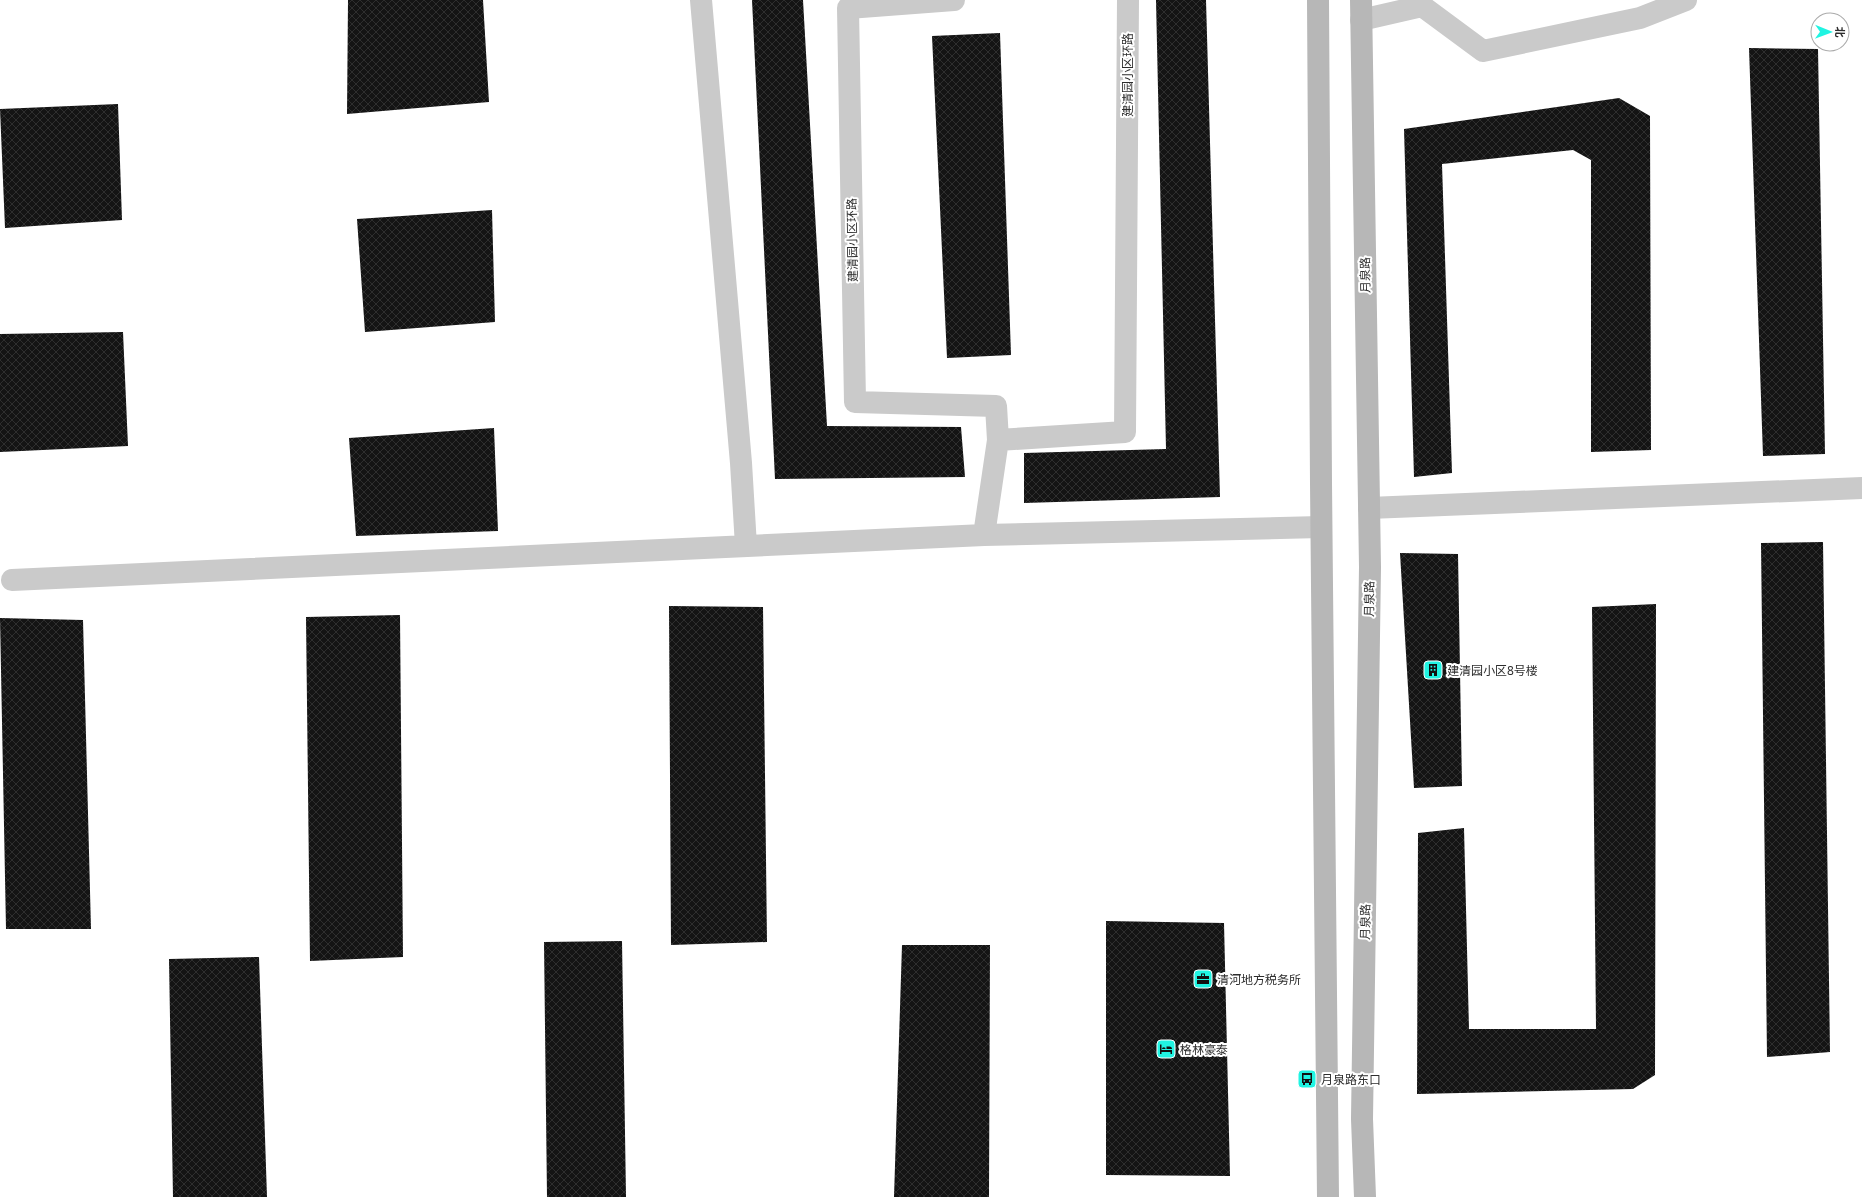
<svg xmlns="http://www.w3.org/2000/svg" width="1862" height="1197" font-family="'Noto Sans','Noto Sans SC',sans-serif">
  <style>
    .building { fill: url(#building-cross-hatch) }
    .lines { fill: none; stroke-linecap: round; stroke-linejoin: round }
    .minor { stroke: #cacaca; stroke-width: 22 }
    .secondary { stroke: #b7b7b7; stroke-width: 22 }
    .labels { text-anchor: middle; dominant-baseline: central; stroke-width: 4; stroke-linejoin: round; paint-order: stroke }
    .street-label { font-size: 12px; fill: #2d2d2d; stroke: #fff }
    .poi-label { font-size: 12px; fill: #2d2d2d; stroke: #fff; text-anchor: start }
  </style>
  <defs>
    <pattern id="building-cross-hatch" width="8" height="8" patternUnits="userSpaceOnUse"><rect width="8" height="8" fill="#141414"/><path d="M0 0l8 8M0 8l8-8" fill="none" stroke="#2e2e2e"/></pattern>
  </defs>
  <rect width="100%" height="100%" fill="#fff"/>
  <path class="building" d="M348,0h135l6,102 -142,12z
    M752,0h51l24,426 134,1 4,50 -190,2z
    M1156,0h50l14,497 -196,6v-50l142,-4z
    M1000,33l11,322 -64,3 -15,-322z
    M1749,48l69,1 7,405 -62,2z
    M1619,98l31,18 1,334 -60,2v-292l-18,-10 -131,14 10,309 -38,4 -10,-348z
    M118,104l4,116 -117,8 -5,-119z
    M492,210l3,112 -130,10 -8,-113z
    M123,332l5,114 -128,6v-118z
    M494,428l4,103 -142,5 -7,-98z
    M1823,542l7,510 -63,5 -6,-514z
    M1400,553l58,1 4,232 -48,2z
    M1656,604l-1,471 -22,14 -216,5 1,-261 46,-5 5,201h127l-4,-422z
    M669,606l94,1 4,335 -96,3z
    M400,615l3,342 -93,4 -4,-344z
    M0,618l83,2 8,309h-85z
    M1106,921l118,2 6,253 -124,-1z
    M622,941l4,256h-79l-3,-255z
    M902,945h88l-1,252h-95z
    M259,957l8,240h-94l-4,-238z"/>
  <g class="lines">
    <path class="minor" d="M701,0l40,463 5,83
      M954,0l-106,8 7,394 141,4 2,34 -14,95
      M1361,20l61,-14 61,45 157,-33 46,-18
      M998,440l127,-8 3,-432
      M1369,508l493,-20
      M12,580l972,-45 337,-8"/>
    <path class="secondary" d="M1318,0l3,483 7,714
      M1361,0l9,567 -8,552 3,78"/>
  </g>
  <defs>
    <symbol id="building-square" viewBox="-11 -11 22 22"><rect x="-9" y="-9" width="18" height="18" rx="4" fill="#20f4e2" stroke="#fff"/><path d="M-4-6H4V6H1V3H-1V6H-4ZM-2.5-4.3h1.7v1.8h-1.7ZM.8-4.3h1.7v1.8H.8ZM-2.5-1h1.7V.8h-1.7ZM.8-1h1.7V.8H.8Z" fill="#111"/></symbol>
    <symbol id="office-square" viewBox="-11 -11 22 22"><rect x="-9" y="-9" width="18" height="18" rx="4" fill="#20f4e2" stroke="#fff"/><path d="M-6-3h4V-5.5h4V-3h4V5H-6ZM-1-4.5V-3h2v-1.5ZM-6 0V1H6V0Z" fill="#111"/></symbol>
    <symbol id="hotel-square" viewBox="-11 -11 22 22"><rect x="-9" y="-9" width="18" height="18" rx="4" fill="#20f4e2" stroke="#fff"/><path d="M-6-4.5h1.5V1H6V5H4.5V3h-9V5H-6ZM-4 0a1.8 1.8 0 1 1 3.6 0ZM.5 0V-2.5h3Q6-2.5 6 0Z" fill="#111"/></symbol>
    <symbol id="bus-square" viewBox="-11 -11 22 22"><rect x="-9" y="-9" width="18" height="18" rx="4" fill="#20f4e2" stroke="#fff"/><path d="M-5-6H5V4H4V6H2V4H-2V6H-4V4H-5ZM-3.5-4V0h7V-4ZM-3.5 1.2v1.5H-2V1.2ZM2 1.2v1.5H3.5V1.2Z" fill="#111"/></symbol>
  </defs>
  <g fill-rule="evenodd">
    <use href="#building-square" x="1422" y="659" width="22" height="22"/>
    <use href="#office-square" x="1192" y="968" width="22" height="22"/>
    <use href="#hotel-square" x="1155" y="1038" width="22" height="22"/>
    <use href="#bus-square" x="1296" y="1068" width="22" height="22"/>
  </g>
  <g class="labels">
    <g class="street-label">
      <text transform="translate(1127 75) rotate(-90)">建清园小区环路</text>
      <text transform="translate(852 240) rotate(-91)">建清园小区环路</text>
      <text transform="translate(1365 275) rotate(-91)">月泉路</text>
      <text transform="translate(1369 599) rotate(-89)">月泉路</text>
      <text transform="translate(1365 922) rotate(-89)">月泉路</text>
    </g>
    <g class="poi-label">
      <text x="1447" y="670">建清园小区8号楼</text>
      <text x="1217" y="979">清河地方税务所</text>
      <text x="1180" y="1049">格林豪泰</text>
      <text x="1321" y="1079">月泉路东口</text>
    </g>
  </g>
  <g transform="translate(1830 32) rotate(91)"><circle r="19" fill="#ffffff" stroke="#ababab"/>
  <path d="M0-3L7 15L0 10L-7 15Z" fill="#20f4e2"/>
  <text y="-6" font-size="11" font-weight="bold" text-anchor="middle" fill="#2d2d2d">北</text>
  </g>
</svg>
